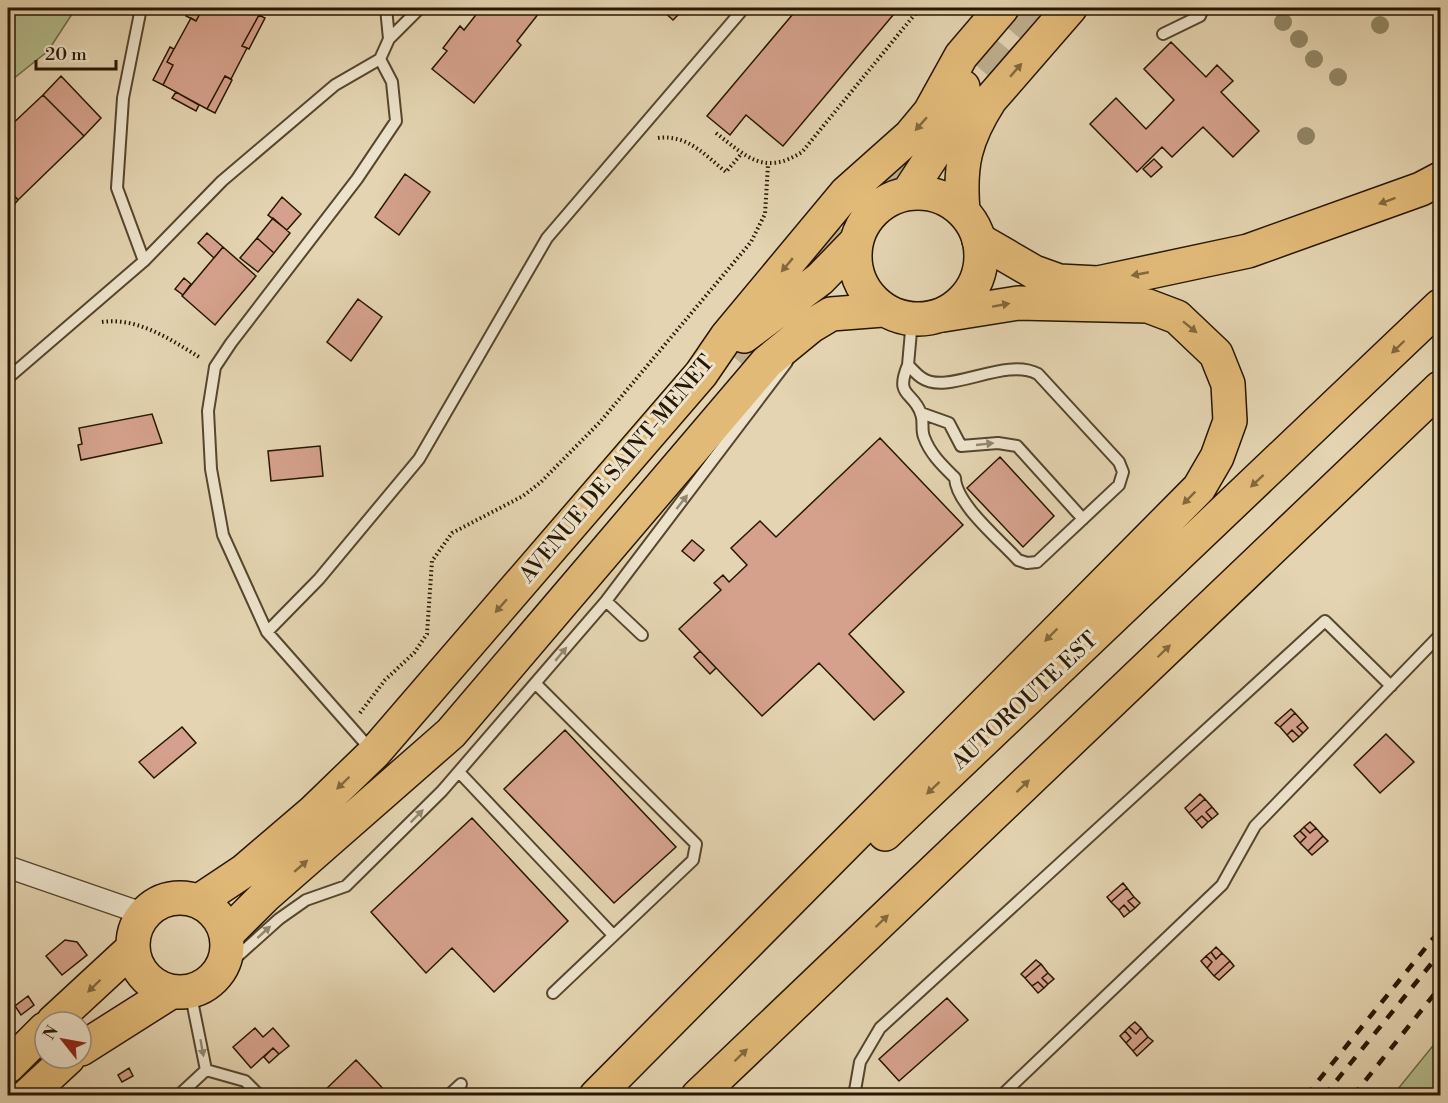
<svg xmlns="http://www.w3.org/2000/svg" width="1448" height="1103" font-family="'Libre Bodoni',serif">
  <style>
    .green { fill: #b4bd8c; stroke: #6e6a47; stroke-width: 1.5 }
    .building { fill: #d5a18c; stroke: #271702; stroke-width: 1.5 }
    .lines { fill: none; stroke-linecap: round; stroke-linejoin: round }
    .primary-tunnel { stroke: #beae8e; stroke-width: 33; stroke-dasharray: 33 16; stroke-linecap: butt }
    .lane-casing { stroke: #56462e; stroke-width: 14 }
    .street-casing { stroke: #56462e; stroke-width: 24 }
    .primary-casing { stroke: #271702; stroke-width: 36 }
    .highway-casing { stroke: #271702; stroke-width: 36 }
    .path { stroke: #271702; stroke-width: 4; stroke-dasharray: 1.5 3; stroke-linecap: butt }
    .lane { stroke: #ede3cc; stroke-width: 10 }
    .street { stroke: #ede3cc; stroke-width: 21 }
    .primary { stroke: #e2ba78; stroke-width: 33 }
    .highway { stroke: #e2ba78; stroke-width: 33 }
    .rail { stroke: #271702; stroke-width: 4.5; stroke-dasharray: 10 10; stroke-linecap: butt }
    .tree { fill: #938867 }
    .oneway { fill: #84683d }
    .oneway2 { fill: #948771 }
    .labels { text-anchor: middle; dominant-baseline: central; stroke-width: 6; stroke-linejoin: round; paint-order: stroke }
    .street-label { font-size: 22px; fill: #271702; stroke: #ede3cc }
  </style>
  <rect width="100%" height="100%" fill="#e4d4b1"/>
  <filter id="stains"><feTurbulence type="fractalNoise" baseFrequency=".00333" numOctaves="4"/><feColorMatrix values="0 0 0 0 .2 0 0 0 0 .09 0 0 0 0 .02 0 0 0 .5 -.17"/></filter>
  <radialGradient id="worn" r=".72"><stop offset=".6" stop-color="#630" stop-opacity="0"/><stop offset="1" stop-color="#630" stop-opacity=".3"/></radialGradient>
  <path class="green" d="M8,8h68l-28,43 -40,32z
    M1440,1037v58h-47z"/>
  <path class="building" d="M191,8h12l-7,13 -10,-5z
    M203,8h47l9,7 -17,31 5,2 -16,31 -6,-3 -18,33 -44,-24 10,-20 -6,-3 24,-44 5,3z
    M475,8h68l-26,33 4,4 -47,58 -42,-34 15,-18 -4,-3 17,-22 4,4 15,-19z
    M660,8h25l-12,12z
    M798,8h101l-116,138 -37,-31 -16,20 -23,-19z
    M259,15l6,3 -16,31 -7,-3z
    M1171,42l35,35 11,-12 16,16 -12,11 38,39 -26,26 -30,-30 -31,30 -10,-10 -25,25 -47,-48 26,-26 30,31 28,-29 -30,-31z
    M170,47l4,2 -7,13 6,3 -10,20 -10,-5z
    M61,76l40,42 -17,18 -41,-41z
    M225,76l7,4 -17,33 -8,-4z
    M176,92l23,13 -3,6 -24,-13z
    M43,95l41,41 -66,64 -10,-12v-60z
    M1154,159l8,8 -11,10 -8,-8z
    M405,174l25,18 -31,43 -24,-18z
    M8,188l10,12 -9,11 -1,-2z
    M282,197l19,17 -14,16 -19,-15z
    M273,218l17,15 -16,20 -17,-15z
    M207,233l16,14 -9,11 -16,-15z
    M257,238l17,15 -16,19 -18,-14z
    M223,247l33,29 -41,49 -33,-29z
    M184,278l7,6 -8,11 -8,-6z
    M358,299l24,18 -31,44 -24,-19z
    M152,414l10,29 -81,17 -3,-15 4,-1 -3,-16z
    M880,438l83,87 -114,109 55,58 -30,28 -55,-57 -57,53 -83,-87 42,-39 -7,-7 9,-8 6,7 18,-17 -16,-17 29,-27 16,16z
    M320,446l3,30 -52,5 -3,-30z
    M1000,457l54,59 -31,31 -56,-59z
    M692,540l12,10 -10,11 -12,-10z
    M700,651l16,17 -6,6 -16,-17z
    M1291,709l4,4 -15,14 -5,-4z
    M1295,713l8,9 -6,5 6,6 -4,4 -7,-7 -5,5 -7,-8z
    M1303,722l5,6 -5,5 -6,-6z
    M182,727l14,16 -42,35 -15,-16z
    M565,730l111,117 -62,56 -110,-114z
    M1292,730l7,7 -6,5 -6,-7z
    M1386,734l28,28 -34,31 -26,-28z
    M1200,794l5,5 -16,14 -4,-5z
    M1205,799l7,8 -6,5 6,7 -4,3 -6,-6 -6,5 -7,-8z
    M1212,807l6,7 -6,5 -6,-7z
    M1202,816l6,6 -6,6 -6,-7z
    M472,818l96,103 -74,71 -42,-44 -26,25 -55,-61z
    M1310,822l6,6 -6,5 -6,-6z
    M1304,827l6,6 6,-5 7,8 -15,15 -8,-8 6,-6 -6,-6z
    M1300,831l6,6 -6,6 -6,-7z
    M1323,836l5,5 -16,14 -4,-4z
    M1123,883l4,5 -16,14 -4,-5z
    M1127,888l7,9 -6,4 7,7 -5,4 -6,-7 -5,5 -8,-8z
    M1134,897l6,6 -5,5 -7,-7z
    M1124,905l6,7 -6,5 -5,-7z
    M65,940l12,2 10,13 -25,20 -16,-19z
    M1216,947l6,6 -6,6 -5,-7z
    M1211,952l5,7 6,-6 8,8 -16,15 -7,-8 5,-6 -6,-6z
    M1206,956l6,6 -5,6 -6,-7z
    M1036,960l5,4 -16,14 -4,-4z
    M1230,961l4,5 -15,14 -5,-4z
    M1041,964l7,9 -6,5 6,6 -4,4 -6,-6 -6,4 -7,-8z
    M1048,973l6,6 -6,5 -6,-6z
    M1038,982l6,6 -6,5 -6,-7z
    M28,996l6,9 -13,10 -6,-9z
    M947,998l21,22 -69,61 -20,-22z
    M1135,1022l6,6 -5,6 -7,-7z
    M1129,1027l7,7 5,-6 7,9 -15,14 -7,-8 5,-5 -6,-7z
    M255,1028l8,9 10,-9 16,18 -10,8 -6,-6 -22,20 -18,-21z
    M1125,1031l6,7 -5,5 -6,-7z
    M1148,1037l5,4 -16,15 -4,-5z
    M273,1048l6,6 -10,9 -5,-6z
    M356,1060l34,36h-71z
    M129,1068l4,8 -11,6 -4,-7z"/>
  <g class="lines">
    <path class="primary-tunnel" d="M829,262l209,-246
      M742,364l42,-49"/>
    <defs>
      <path id="lane" d="M141,8l-18,90 -6,90 27,73
        M386,8l3,31
        M1163,34l37,-18 3,-8
        M908,365c4,4 9,10 14,13 26,18 83,-22 116,-4l81,88 4,10 -4,13 -82,77 -10,1 -9,-3c-18,-20 -62,-56 -63,-82 -12,-12 -25,-24 -31,-41 -3,-7 0,-16 -3,-23 -7,-23 -27,-16 -13,-49z
        M908,365l4,-45
        M8,378l136,-117 78,-80 113,-96 45,-26 9,-20 31,-31
        M921,413l28,10 12,23 37,-3 19,3 66,73
        M606,601l36,34
        M267,632l52,-53 100,-120 128,-221 197,-230
        M536,684l160,160 -3,16 -140,133
        M372,751l-105,-119 -44,-97 -12,-66 -3,-58 7,-44 16,-24 126,-164 39,-58 -4,-39 -12,-23
        M459,772l154,163
        M221,971l58,-52 27,-19 40,-14 96,-95 164,-190 181,-239
        M206,1070l39,11 15,15
        M178,1096l28,-26 -16,-79
        M448,1096l13,-12
        M854,1096l6,-34 20,-34 445,-407 66,65
        M1001,1096l221,-211 33,-59 185,-191"/>
      <path id="street" d="M8,867l136,47"/>
      <path id="primary" d="M855 256a63 63 0 1 1 126 0a63 63 0 1 1-126 0Z
        M908,193l34,-52 21,-54
        M963,211c-4,-46 2,-72 27,-111l80,-92
        M744,336l76,-57 35,-36
        M133 945a47 47 0 1 1 94 0a47 47 0 1 1-94 0Z
        M199,901l45,-30 69,-59 61,-59 327,-379 26,-38 119,-143 64,-57 20,-24 31,-56 41,-48
        M227,934l38,-38 186,-163 316,-371 44,-36 20,-12 52,-4
        M53,1022l80,-74
        M81,1049l90,-57
        M8,1066l37,-37
        M27,1096l41,-38"/>
      <path id="highway" d="M979,240l55,32 25,9 39,2 150,-32 173,-62 19,-10
        M885,834l555,-528
        M596,1096l603,-608 18,-31 13,-36 -2,-37 -12,-30 -39,-37 -29,-11 -130,-3 -75,12
        M698,1096l742,-708"/>
    </defs>
    <use href="#lane" class="lane-casing"/>
    <use href="#street" class="street-casing"/>
    <use href="#primary" class="primary-casing"/>
    <use href="#highway" class="highway-casing"/>
    <path class="path" d="M716,133c31,24 48,43 86,19l118,-144
      M658,138c29,-4 47,17 68,34l16,-19
      M102,322c35,-5 68,17 97,35
      M360,713l25,-33 29,-27 13,-19 5,-73 20,-28 71,-37 18,-14 59,-60 151,-180 14,-28 3,-49"/>
    <use href="#lane" class="lane"/>
    <use href="#street" class="street"/>
    <use href="#primary" class="primary"/>
    <use href="#highway" class="highway"/>
    <path class="rail" d="M1306,1096l134,-166
      M1324,1096l116,-143
      M1353,1096l87,-109"/>
  </g>
  <g class="tree">
    <circle cx="1283" cy="22" r="9"/>
    <circle cx="1380" cy="25" r="9"/>
    <circle cx="1299" cy="39" r="9"/>
    <circle cx="1314" cy="59" r="9"/>
    <circle cx="1338" cy="77" r="9"/>
    <circle cx="1306" cy="136" r="9"/>
  </g>
  <defs><path id="oneway-solid" d="M-6-.8H1V-3.2L6.5 0L1 3.2V.8H-6Z" transform="scale(1.5)"/></defs>
  <g class="oneway">
    <use href="#oneway-solid" transform="translate(1016 70) rotate(-49)"/>
    <use href="#oneway-solid" transform="translate(921 124) rotate(131)"/>
    <use href="#oneway-solid" transform="translate(1387 201) rotate(160)"/>
    <use href="#oneway-solid" transform="translate(787 265) rotate(130)"/>
    <use href="#oneway-solid" transform="translate(1140 274) rotate(169)"/>
    <use href="#oneway-solid" transform="translate(1001 305) rotate(-10)"/>
    <use href="#oneway-solid" transform="translate(1190 327) rotate(39)"/>
    <use href="#oneway-solid" transform="translate(1398 347) rotate(136)"/>
    <use href="#oneway-solid" transform="translate(1257 481) rotate(137)"/>
    <use href="#oneway-solid" transform="translate(1189 498) rotate(135)"/>
    <use href="#oneway-solid" transform="translate(501 606) rotate(131)"/>
    <use href="#oneway-solid" transform="translate(1051 635) rotate(135)"/>
    <use href="#oneway-solid" transform="translate(1164 651) rotate(-44)"/>
    <use href="#oneway-solid" transform="translate(343 783) rotate(136)"/>
    <use href="#oneway-solid" transform="translate(1023 786) rotate(-44)"/>
    <use href="#oneway-solid" transform="translate(933 788) rotate(137)"/>
    <use href="#oneway-solid" transform="translate(301 866) rotate(-41)"/>
    <use href="#oneway-solid" transform="translate(882 921) rotate(-44)"/>
    <use href="#oneway-solid" transform="translate(94 986) rotate(136)"/>
    <use href="#oneway-solid" transform="translate(741 1055) rotate(-44)"/>
  </g>
  <g class="oneway2">
    <use href="#oneway-solid" transform="translate(985 444) rotate(-6)"/>
    <use href="#oneway-solid" transform="translate(682 502) rotate(-52)"/>
    <use href="#oneway-solid" transform="translate(561 654) rotate(-50)"/>
    <use href="#oneway-solid" transform="translate(417 816) rotate(-45)"/>
    <use href="#oneway-solid" transform="translate(264 932) rotate(-42)"/>
    <use href="#oneway-solid" transform="translate(202 1048) rotate(80)"/>
  </g>
  <g class="labels">
    <g class="street-label">
      <text transform="translate(617 469) rotate(-50)">AVENUE DE SAINT-MENET</text>
      <text transform="translate(1025 701) rotate(-43)">AUTOROUTE EST</text>
    </g>
  </g>
  <rect width="1448" height="1103" fill="none" stroke="#e4d4b1" stroke-width="30"/>
  <rect x="9" y="9" width="1430" height="1085" fill="none" stroke="#271702" stroke-width="3"/>
  <rect x="15" y="15" width="1418" height="1073" fill="none" stroke="#271702" stroke-width="1.5"/>
  <g transform="translate(63 1040) rotate(301)"><circle r="28" fill="#ede3cc" stroke="#9e917b" stroke-width="1.5"/>
  <path d="M0-4.5L10 22L0 15L-10 22Z" fill="#8f2418"/>
  <text y="-9" font-size="16" font-weight="bold" text-anchor="middle" fill="#271702">N</text>
  </g>
  <path d="M36 60v9h80v-9" fill="none" stroke="#271702" stroke-width="3"/>
  <text x="45" y="60" font-size="18" fill="#271702" stroke="#ede3cc" stroke-width="4.5" paint-order="stroke">20 m</text>
  <rect width="100%" height="100%" filter="url(#stains)"/>
  <rect width="100%" height="100%" fill="url(#worn)"/>
</svg>
